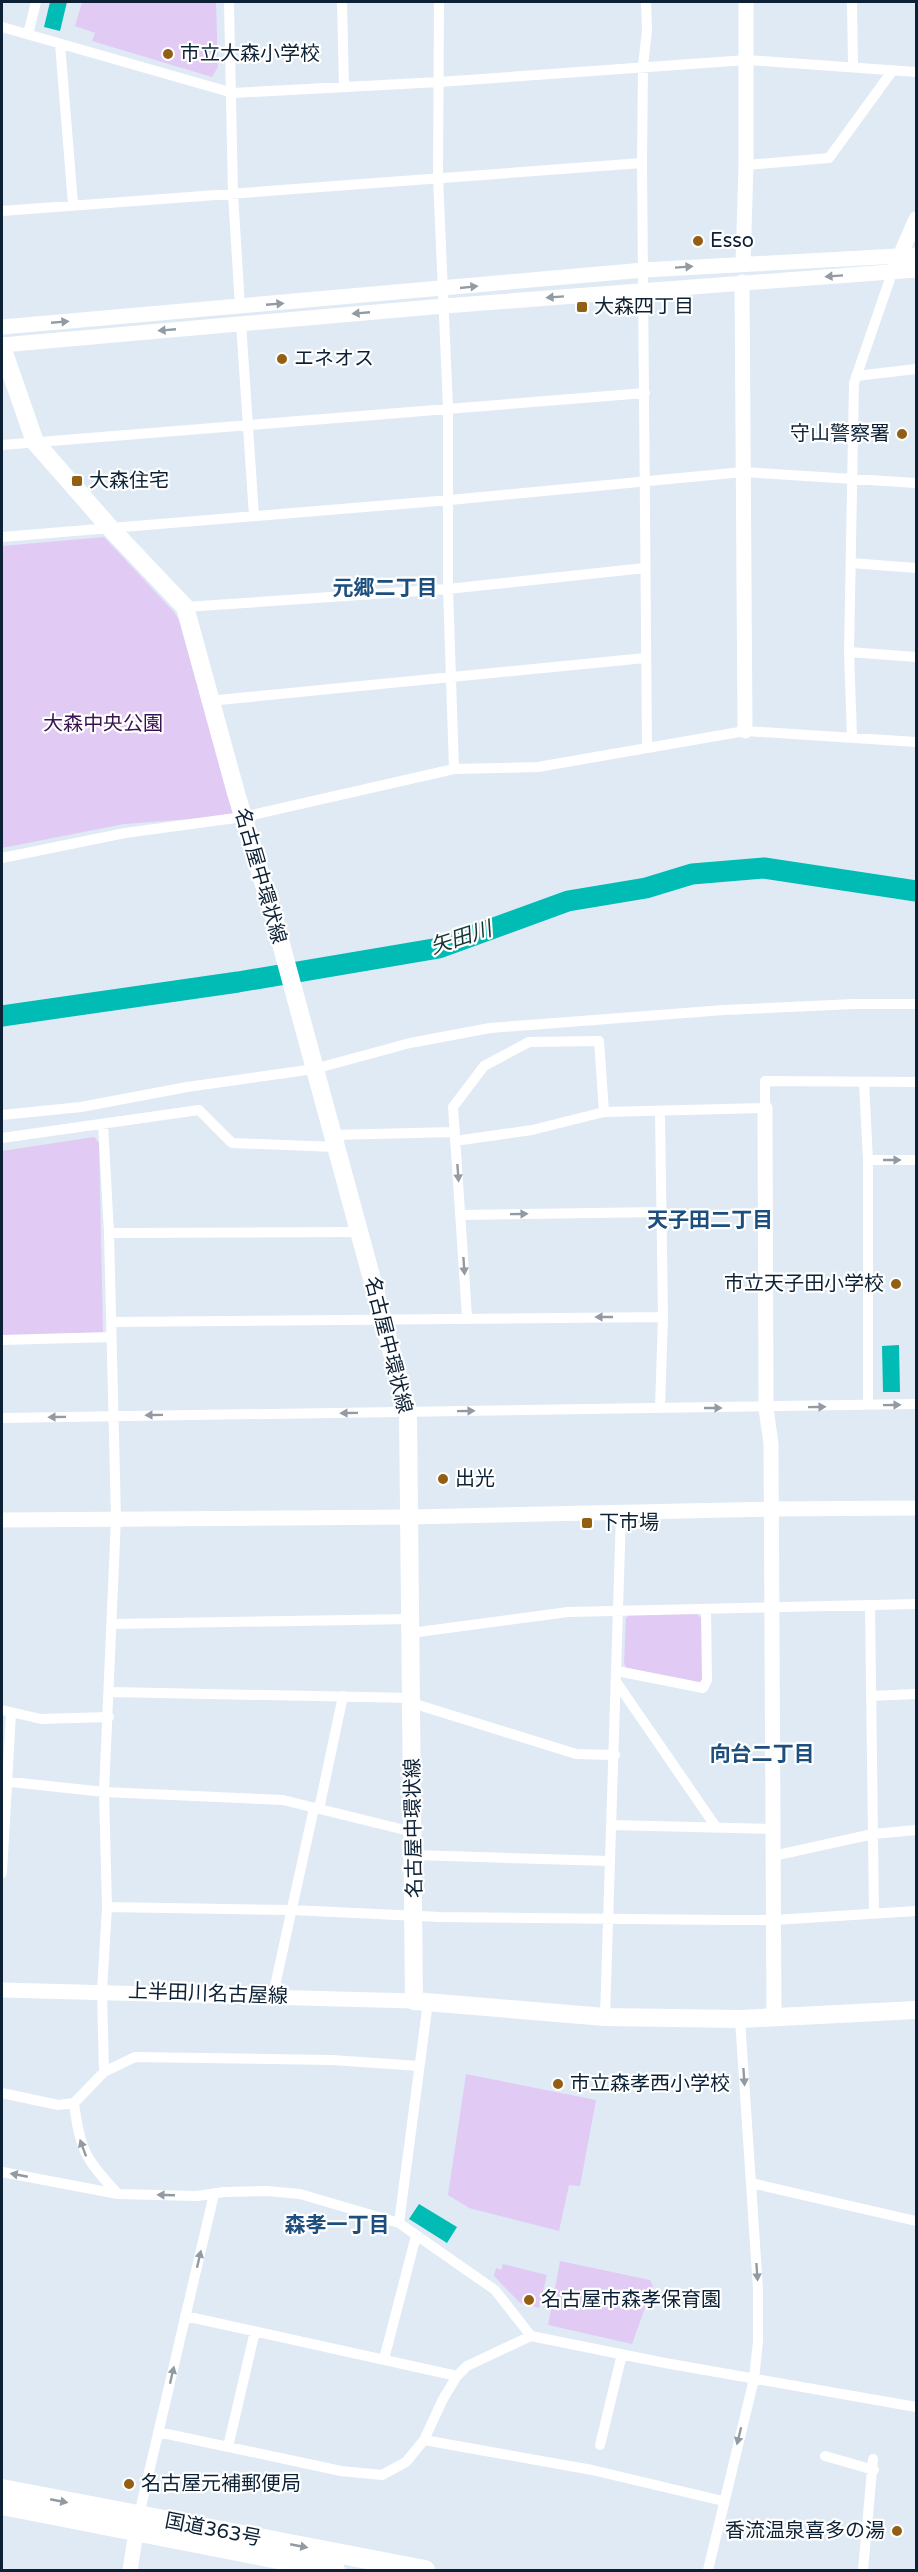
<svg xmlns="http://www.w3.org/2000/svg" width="918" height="2572" font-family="'Varela Round','Noto Sans JP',sans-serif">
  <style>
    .green { fill: #e1cbf4 }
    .water { fill: #00bcb5 }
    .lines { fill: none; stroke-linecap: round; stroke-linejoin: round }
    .river { stroke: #00bcb5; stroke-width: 21 }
    .street { stroke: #fff; stroke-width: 10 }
    .secondary { stroke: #fff; stroke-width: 15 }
    .primary { stroke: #fff; stroke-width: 18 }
    .highway { stroke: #fff; stroke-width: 20 }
    .oneway { fill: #929ba4 }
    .poi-dot { fill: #935f13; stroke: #fff; stroke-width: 2 }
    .labels { text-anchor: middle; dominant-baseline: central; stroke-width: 4.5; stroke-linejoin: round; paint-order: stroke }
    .poi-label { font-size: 20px; fill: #0c2135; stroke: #fff; text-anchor: start }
    .park-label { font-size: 20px; fill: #3a1251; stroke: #fff }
    .street-label { font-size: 20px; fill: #0c2135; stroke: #fff }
    .neighbourhood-label { font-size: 21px; font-weight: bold; fill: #1c4f7e; stroke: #fff }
    .water-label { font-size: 21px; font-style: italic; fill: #173634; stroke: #fff }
  </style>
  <rect width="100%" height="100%" fill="#dfeaf5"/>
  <path class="green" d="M82,2h134l2,65 -6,10 -120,-36 3,-8 -20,-7z
    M104,537l70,75 5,8 54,192 -3,4 -106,8 -122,24v-302z
    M94,1137l5,6 4,190 -101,6v-188z
    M696,1613l5,5 3,62 -5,4 -72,-15 -3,-5 2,-46 3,-3z
    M466,2074l130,26 -16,86 -11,-1 -10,46 -90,-23 -21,-13z
    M560,2261l90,19 3,6 -21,58 -84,-19z
    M503,2264l44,11 -8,33 -19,-5 -26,-27 2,-8 5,2z"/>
  <path class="water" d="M50,2h17l-7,29 -16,-4z
    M899,1345l1,47h-17l-1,-46z
    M419,2204l38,23 -10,16 -38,-24z"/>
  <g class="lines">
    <path class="river" d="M2,1016l236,-34 201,-34 129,-47 78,-13 46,-14 72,-6 152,23"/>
    <path class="street" d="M229,2l4,192 7,113
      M342,2l2,85
      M439,2l-1,175 10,231v181l6,180
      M646,2l1,28 -4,36 -1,97 5,584
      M852,2l1,64
      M2,27l231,66 206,-11 308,-22 169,12
      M28,34l8,-32
      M60,44l13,160
      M746,165l83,-7 64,-88
      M2,211l640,-48
      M241,323l13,193
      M856,376l60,-7
      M2,445l643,-52
      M2,537l448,-37 293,-28 173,11
      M851,563l65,5
      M185,607l263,-18 197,-21
      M849,652l67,5
      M209,701l436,-43
      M852,737l-3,-85 5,-269 38,-110
      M2,858l123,-25 118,-16 211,-48 84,-2 207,-36 171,11
      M864,1083l4,77v245
      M2,1115l79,-8 106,-20 127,-18 96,-26 80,-15 234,-18 130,-6h62
      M103,1124l6,109 7,285 -12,274 3,115 -5,84 2,81
      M332,1135l123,-3
      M2,1138l197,-28 33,33 104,4
      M455,1141l77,-11 72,-18 161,-4v-27l151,1
      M868,1160h48
      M460,1215l201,-3
      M109,1233l250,-1
      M467,1317l-14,-210 31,-41 45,-24 70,-1 5,71
      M111,1322l552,-5
      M2,1340l109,-3
      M660,1408l3,-91 -3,-204
      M2,1418l914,-14
      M870,1605l4,309
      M112,1624l299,-5
      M411,1633l157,-21 348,-8
      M617,1671l86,17 4,-8 -1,-71
      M617,1683l99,144
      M110,1692l302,6
      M871,1696l45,-2
      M412,1703l164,51 39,1
      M2,1710l39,9 68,-2
      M2,1781l102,11 179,8 130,32
      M319,1809l24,-113
      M612,1825l161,4
      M414,1855l195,6
      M773,1856l100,-22 43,-4
      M2,1873l9,-160
      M107,1907l185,3 148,7 288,3h46l142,-9
      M273,1995l41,-187
      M605,2017l16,-503
      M2,2093l56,12 16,-2
      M2,2172l116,22 79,2 27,-4 43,-1 33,3 99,29 96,67 36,46 134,27 251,44
      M751,2183l165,38
      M118,2194c-33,-35 -38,-44 -44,-91l30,-31 31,-15 197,3 87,6
      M399,2223l29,-221
      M185,2316l272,60
      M384,2359l32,-123
      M158,2432l183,39 41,4 24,-13 18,-22 19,-41 14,-23 10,-10 64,-30
      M424,2440l168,30 131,31
      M600,2445l22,-91
      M228,2447l27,-116
      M825,2456l49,14
      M139,2515l75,-321
      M708,2570l46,-191 4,-38v-52l-18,-270
      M863,2570l10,-111"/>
    <path class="secondary" d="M743,263l3,-98v-163
      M896,265l20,-46
      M742,282l3,449
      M2,327l642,-57 272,-15
      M2,345l442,-39 472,-36
      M765,1108l1,300 5,36 3,574
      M2,1520l409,-3 359,-8 146,-1
      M2,1990l412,11
      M130,2570l8,-50"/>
    <path class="primary" d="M2,347l33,95 76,87 74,78 51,186 38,125 134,494 6,589 191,16 135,2 176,-9"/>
    <path class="highway" d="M2,2489l423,81
      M2,2505l333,65"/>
  </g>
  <defs><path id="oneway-solid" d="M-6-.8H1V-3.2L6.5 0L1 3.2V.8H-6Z" transform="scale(1.5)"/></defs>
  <g class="oneway">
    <use href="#oneway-solid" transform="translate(684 267) rotate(-4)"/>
    <use href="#oneway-solid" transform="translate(834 276) rotate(176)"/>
    <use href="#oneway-solid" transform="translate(469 287) rotate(-6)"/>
    <use href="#oneway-solid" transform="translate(555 297) rotate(176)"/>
    <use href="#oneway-solid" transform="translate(275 304) rotate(-5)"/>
    <use href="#oneway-solid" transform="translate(361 313) rotate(175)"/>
    <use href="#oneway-solid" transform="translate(60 322) rotate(-5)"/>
    <use href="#oneway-solid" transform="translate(167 330) rotate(175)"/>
    <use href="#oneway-solid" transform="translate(892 1160)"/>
    <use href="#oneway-solid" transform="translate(458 1173) rotate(86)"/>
    <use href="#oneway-solid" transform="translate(519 1214) rotate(-1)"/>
    <use href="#oneway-solid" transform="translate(464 1266) rotate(86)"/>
    <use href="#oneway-solid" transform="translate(604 1317) rotate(180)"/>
    <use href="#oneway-solid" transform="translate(892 1405) rotate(-1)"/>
    <use href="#oneway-solid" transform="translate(817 1407) rotate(-1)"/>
    <use href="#oneway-solid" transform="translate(713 1408)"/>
    <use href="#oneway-solid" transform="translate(466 1411) rotate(-1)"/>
    <use href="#oneway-solid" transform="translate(349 1413) rotate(179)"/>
    <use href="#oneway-solid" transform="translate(154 1415) rotate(179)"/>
    <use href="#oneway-solid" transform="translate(57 1417) rotate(179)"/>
    <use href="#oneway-solid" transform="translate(744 2077) rotate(86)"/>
    <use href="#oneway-solid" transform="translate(83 2148) rotate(-110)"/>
    <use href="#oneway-solid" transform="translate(19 2175) rotate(-169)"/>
    <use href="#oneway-solid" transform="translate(166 2195) rotate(-178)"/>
    <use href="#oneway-solid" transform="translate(199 2259) rotate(-77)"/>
    <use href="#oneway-solid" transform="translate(757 2272) rotate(86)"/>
    <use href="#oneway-solid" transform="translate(172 2375) rotate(-77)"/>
    <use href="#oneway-solid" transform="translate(739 2436) rotate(104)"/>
    <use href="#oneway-solid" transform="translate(59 2501) rotate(11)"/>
    <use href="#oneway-solid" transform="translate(299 2546) rotate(11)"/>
  </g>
  <g class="poi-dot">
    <circle cx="168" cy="54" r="6"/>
    <circle cx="698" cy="241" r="6"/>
    <rect x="576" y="301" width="12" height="12" rx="3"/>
    <circle cx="282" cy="359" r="6"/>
    <circle cx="902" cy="434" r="6"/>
    <rect x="71" y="475" width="12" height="12" rx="3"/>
    <circle cx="896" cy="1284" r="6"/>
    <circle cx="443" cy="1479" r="6"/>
    <rect x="581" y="1517" width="12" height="12" rx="3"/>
    <circle cx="558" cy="2084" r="6"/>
    <circle cx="529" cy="2300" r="6"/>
    <circle cx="129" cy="2484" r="6"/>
    <circle cx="897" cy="2531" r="6"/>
  </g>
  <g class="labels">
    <g class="poi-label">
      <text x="180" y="54">市立大森小学校</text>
      <text x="710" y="241">Esso</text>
      <text x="594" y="307">大森四丁目</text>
      <text x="294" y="359">エネオス</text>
      <text x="890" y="434" text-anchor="end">守山警察署</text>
      <text x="89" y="481">大森住宅</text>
      <text x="884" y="1284" text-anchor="end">市立天子田小学校</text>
      <text x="455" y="1479">出光</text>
      <text x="599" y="1523">下市場</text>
      <text x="570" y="2084">市立森孝西小学校</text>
      <text x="541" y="2300">名古屋市森孝保育園</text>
      <text x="141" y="2484">名古屋元補郵便局</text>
      <text x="885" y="2531" text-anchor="end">香流温泉喜多の湯</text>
    </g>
    <g class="park-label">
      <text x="103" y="724">大森中央公園</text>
    </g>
    <g class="street-label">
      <text transform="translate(260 876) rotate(74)">名古屋中環状線</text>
      <text transform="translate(388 1345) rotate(76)">名古屋中環状線</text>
      <text transform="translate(414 1828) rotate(-91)">名古屋中環状線</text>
      <text transform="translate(208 1994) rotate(2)">上半田川名古屋線</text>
      <text transform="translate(213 2530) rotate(11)">国道363号</text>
    </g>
    <g class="neighbourhood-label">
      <text x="385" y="588">元郷二丁目</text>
      <text x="710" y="1220">天子田二丁目</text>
      <text x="762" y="1754">向台二丁目</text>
      <text x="337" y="2225">森孝一丁目</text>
    </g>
    <g class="water-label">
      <text transform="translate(461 938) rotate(-18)">矢田川</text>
    </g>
  </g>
  <rect width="918" height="2572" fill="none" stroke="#0c2135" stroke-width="6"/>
</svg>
